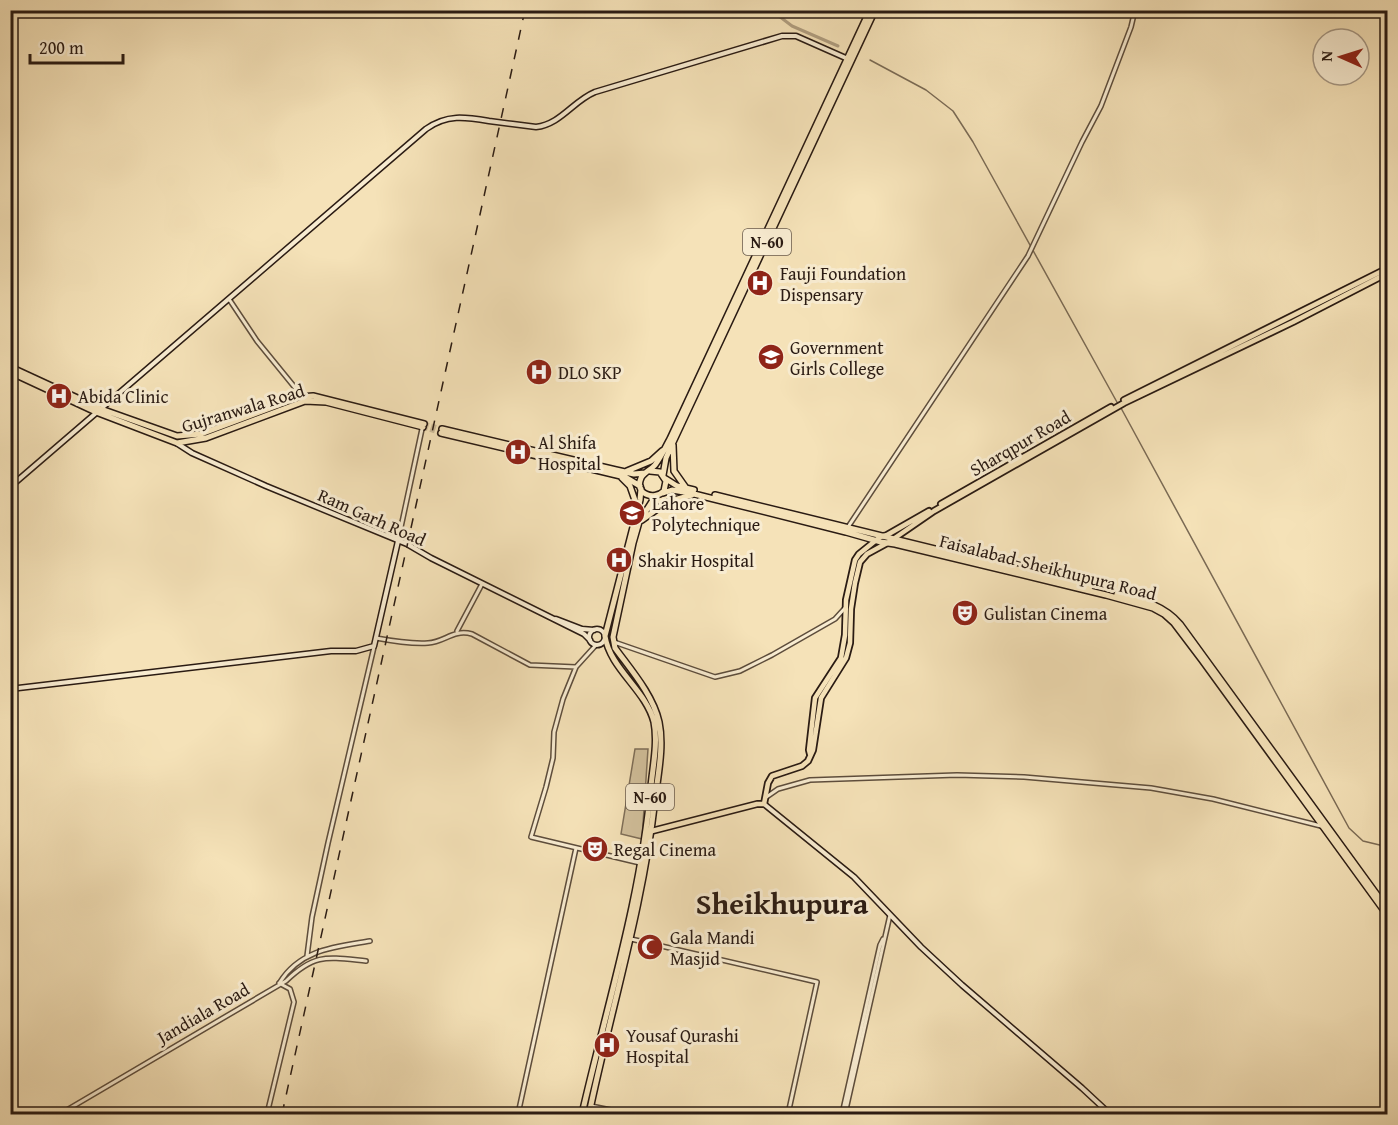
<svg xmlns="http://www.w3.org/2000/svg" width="1398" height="1125" font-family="'Gentium Book Plus',serif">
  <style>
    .green { fill: #d2c09c; stroke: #7e6e58; stroke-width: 1.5 }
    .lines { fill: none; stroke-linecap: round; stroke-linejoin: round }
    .stream { stroke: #7a6a54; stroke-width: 1.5 }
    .canal { stroke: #b09e80; stroke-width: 3 }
    .trunk-tunnel { stroke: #ccba97; stroke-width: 5; stroke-dasharray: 5 2.5; stroke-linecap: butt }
    .tertiary-casing { stroke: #5d4d3c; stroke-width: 6 }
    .secondary-casing { stroke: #2a1b13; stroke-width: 7 }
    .primary-casing { stroke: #2a1b13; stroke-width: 8 }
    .trunk-casing { stroke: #2a1b13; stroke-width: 8 }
    .tertiary { stroke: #f8ecd1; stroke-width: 3 }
    .secondary { stroke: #f8ecd1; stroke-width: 4 }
    .primary { stroke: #f5e2b8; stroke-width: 4.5 }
    .trunk { stroke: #f5e2b8; stroke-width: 5 }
    .rail { stroke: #2a1b13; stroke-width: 1.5; stroke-dasharray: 10 10; stroke-linecap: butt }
    .labels { text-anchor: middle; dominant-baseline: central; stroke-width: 6; stroke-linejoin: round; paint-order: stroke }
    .shield { fill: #f8ecd1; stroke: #685a4c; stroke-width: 1.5 }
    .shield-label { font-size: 16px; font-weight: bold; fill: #2a1b13 }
    .poi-label { font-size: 18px; fill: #2a1b13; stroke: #f8ecd1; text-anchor: start }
    .street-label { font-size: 18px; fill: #2a1b13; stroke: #f8ecd1 }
    .town-label { font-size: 30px; font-weight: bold; fill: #2a1b13; stroke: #f8ecd1 }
  </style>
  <rect width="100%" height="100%" fill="#f5e2b8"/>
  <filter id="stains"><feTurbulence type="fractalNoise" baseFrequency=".00333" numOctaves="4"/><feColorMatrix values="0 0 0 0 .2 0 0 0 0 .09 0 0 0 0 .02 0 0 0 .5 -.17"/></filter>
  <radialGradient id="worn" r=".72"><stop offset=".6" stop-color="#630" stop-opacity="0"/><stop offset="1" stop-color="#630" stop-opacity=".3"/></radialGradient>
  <path class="green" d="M635,749h13l-6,90 -21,-5z"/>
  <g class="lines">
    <path class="stream" d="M870,60l56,30 27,21 20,31 145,262
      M1121,408l228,420 14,13 25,6"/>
    <path class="canal" d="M771,10l21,16 46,20"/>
    <path class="trunk-tunnel" d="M424,424l18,5
      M423,427l18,6"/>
    <defs>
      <path id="tertiary" d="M229,299l28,42 44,54
        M848,527l180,-271 54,-114 19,-36 30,-79 4,-17
        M398,541l24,-112
        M457,631l25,-47
        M376,638c16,3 35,6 52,5 17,-1 25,-14 44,-9l58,31 46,2
        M614,642l101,35 25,-6 32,-16 63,-36 10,-11
        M596,645l-20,22 -13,32 -9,33 -1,26 -7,29 -15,50 109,26
        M765,798l13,-9 32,-9 147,-5 67,2 127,11 62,11 108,27
        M631,939l186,43 -29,132
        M307,956l5,-39 16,-74 46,-196
        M280,982c21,-33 55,-35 90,-41
        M591,1106l39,8
        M60,1114l226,-133c29,-28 41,-24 80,-20
        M267,1114l27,-112 -4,-13 -11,-6
        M518,1114l58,-266
        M842,1114l38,-169 3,-6
        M845,1114l45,-199"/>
      <path id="secondary" d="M178,444l14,9 74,33 141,58 24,14 153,76 6,6
        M10,487l416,-358c21,-15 39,-12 63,-8 16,2 31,4 47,6 25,-3 37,-26 59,-35l187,-56h14l52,23
        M556,619l26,10 12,1
        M589 637a8 8 0 1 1 16 0a8 8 0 1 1-16 0Z
        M10,689l321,-38h25l18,-5 24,-105
        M764,804l90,73 67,70 41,38 120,103 28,26"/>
      <path id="primary" d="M1124,400l264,-132
        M941,504l170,-97
        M810,754l-1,-4 6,-52 26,-40 4,-23 1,-35 9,-40 4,-6 21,-17 7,-2 42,-24
        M652,831l105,-27h7l4,-21 4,-7 30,-10 6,-5 5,-11 8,-52 25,-40 4,-15 1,-34 4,-26 5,-21 7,-8 22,-12 45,-31 190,-108 169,-81 95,-49"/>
      <path id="trunk" d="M10,367l91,42 76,27 24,-2 99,-37 13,-1 111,28
        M10,372l86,40 81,31 29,-5 99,-37 21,1 97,25
        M442,429l174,41 18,4 11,-1
        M441,433l184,44 15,9
        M673,445l1,26 12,17
        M627,471l24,-10 11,-10
        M650,471l10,1 6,9 -2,10c-10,10 -30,3 -23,-13 3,-6 10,-8 14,-13 6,-8 10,-17 15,-26l200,-429
        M663,475l3,-17 8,-18 201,-430
        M622,478l8,8 7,20
        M666,479l11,7 17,4
        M663,493l9,-3 18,3 156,39 35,10 14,2 211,51 47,13 11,6 10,9 28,37 186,256
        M715,495l375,92
        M642,520l25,-18 25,-7
        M1117,594c24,6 46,10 63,30l208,286
        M582,1114c25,-109 59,-216 69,-328 2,-20 7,-44 3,-64 -8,-32 -44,-53 -49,-86l35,-136 1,-11
        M589,1114c22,-105 54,-208 66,-315 3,-25 9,-53 4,-77 -6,-27 -28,-52 -44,-74l-2,-11 20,-94 6,-21 16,-25"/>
    </defs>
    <use href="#tertiary" class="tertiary-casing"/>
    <use href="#secondary" class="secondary-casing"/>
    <use href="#primary" class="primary-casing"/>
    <use href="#trunk" class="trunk-casing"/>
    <use href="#tertiary" class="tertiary"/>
    <use href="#secondary" class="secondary"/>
    <use href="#primary" class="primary"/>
    <use href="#trunk" class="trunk"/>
    <path class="rail" d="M282,1114l243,-1104"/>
  </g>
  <defs>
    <symbol id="hospital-disc" viewBox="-11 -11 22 22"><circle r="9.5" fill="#8f2418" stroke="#f8ecd1"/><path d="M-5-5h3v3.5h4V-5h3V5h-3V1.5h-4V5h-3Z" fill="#fff"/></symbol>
    <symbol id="university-disc" viewBox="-11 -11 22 22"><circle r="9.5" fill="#8f2418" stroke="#f8ecd1"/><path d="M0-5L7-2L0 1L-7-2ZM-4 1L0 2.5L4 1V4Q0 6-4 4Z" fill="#fff"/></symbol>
    <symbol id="theatre-disc" viewBox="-11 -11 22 22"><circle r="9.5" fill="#8f2418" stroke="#f8ecd1"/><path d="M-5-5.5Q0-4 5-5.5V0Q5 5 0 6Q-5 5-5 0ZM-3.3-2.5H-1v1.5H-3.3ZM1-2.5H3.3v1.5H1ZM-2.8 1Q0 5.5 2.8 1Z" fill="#fff"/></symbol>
    <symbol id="mosque-disc" viewBox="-11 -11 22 22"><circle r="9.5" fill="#8f2418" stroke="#f8ecd1"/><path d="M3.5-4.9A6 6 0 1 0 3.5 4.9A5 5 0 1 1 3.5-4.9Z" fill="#fff"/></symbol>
  </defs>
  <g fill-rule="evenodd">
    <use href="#hospital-disc" x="745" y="268" width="30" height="30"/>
    <use href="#university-disc" x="756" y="342" width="30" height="30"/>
    <use href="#hospital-disc" x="524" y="357" width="30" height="30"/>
    <use href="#hospital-disc" x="44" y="381" width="30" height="30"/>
    <use href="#hospital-disc" x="503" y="437" width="30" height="30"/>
    <use href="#university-disc" x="617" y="498" width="30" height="30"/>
    <use href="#hospital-disc" x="604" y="545" width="30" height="30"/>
    <use href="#theatre-disc" x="950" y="598" width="30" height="30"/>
    <use href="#theatre-disc" x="580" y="834" width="30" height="30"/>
    <use href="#mosque-disc" x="635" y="932" width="30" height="30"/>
    <use href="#hospital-disc" x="592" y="1030" width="30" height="30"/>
  </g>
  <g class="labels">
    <g class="shield">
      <rect x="743" y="229" width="48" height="26" rx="4.5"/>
      <rect x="626" y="784" width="48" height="26" rx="4.5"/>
    </g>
    <g class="shield-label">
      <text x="767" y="242">N-60</text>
      <text x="650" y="797">N-60</text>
    </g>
    <g class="poi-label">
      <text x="780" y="273">Fauji Foundation<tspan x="780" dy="21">Dispensary</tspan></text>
      <text x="790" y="347">Government<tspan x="790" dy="21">Girls College</tspan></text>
      <text x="558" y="372">DLO SKP</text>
      <text x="78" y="396">Abida Clinic</text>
      <text x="538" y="442">Al Shifa<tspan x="538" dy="21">Hospital</tspan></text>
      <text x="652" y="503">Lahore<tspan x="652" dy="21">Polytechnique</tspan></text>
      <text x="638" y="560">Shakir Hospital</text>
      <text x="984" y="613">Gulistan Cinema</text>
      <text x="614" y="849">Regal Cinema</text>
      <text x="670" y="937">Gala Mandi<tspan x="670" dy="21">Masjid</tspan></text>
      <text x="626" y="1035">Yousaf Qurashi<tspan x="626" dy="21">Hospital</tspan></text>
    </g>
    <g class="street-label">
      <text transform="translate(243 408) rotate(-17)">Gujranwala Road</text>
      <text transform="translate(1020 443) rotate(-30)">Sharqpur Road</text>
      <text transform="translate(372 517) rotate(24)">Ram Garh Road</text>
      <text transform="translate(1048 567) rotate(14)">Faisalabad-Sheikhupura Road</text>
      <text transform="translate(203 1013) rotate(-30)">Jandiala Road</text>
    </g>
    <g class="town-label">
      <text x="782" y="903">Sheikhupura</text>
    </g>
  </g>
  <rect width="1398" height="1125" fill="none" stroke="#f5e2b8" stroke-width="36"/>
  <rect x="12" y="12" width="1374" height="1101" fill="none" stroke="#2a1b13" stroke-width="3"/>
  <rect x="18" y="18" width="1362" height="1089" fill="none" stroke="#2a1b13" stroke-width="1.5"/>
  <g transform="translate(1341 57) rotate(273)"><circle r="28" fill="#f8ecd1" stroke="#a69885" stroke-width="1.5"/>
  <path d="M0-4.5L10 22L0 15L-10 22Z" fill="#8f2418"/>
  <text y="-9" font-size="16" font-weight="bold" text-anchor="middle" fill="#2a1b13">N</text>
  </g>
  <path d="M30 54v9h93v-9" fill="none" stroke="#2a1b13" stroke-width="3"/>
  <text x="39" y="54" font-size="18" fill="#2a1b13" stroke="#f8ecd1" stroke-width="4.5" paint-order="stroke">200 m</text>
  <rect width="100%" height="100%" filter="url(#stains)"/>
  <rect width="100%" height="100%" fill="url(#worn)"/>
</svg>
